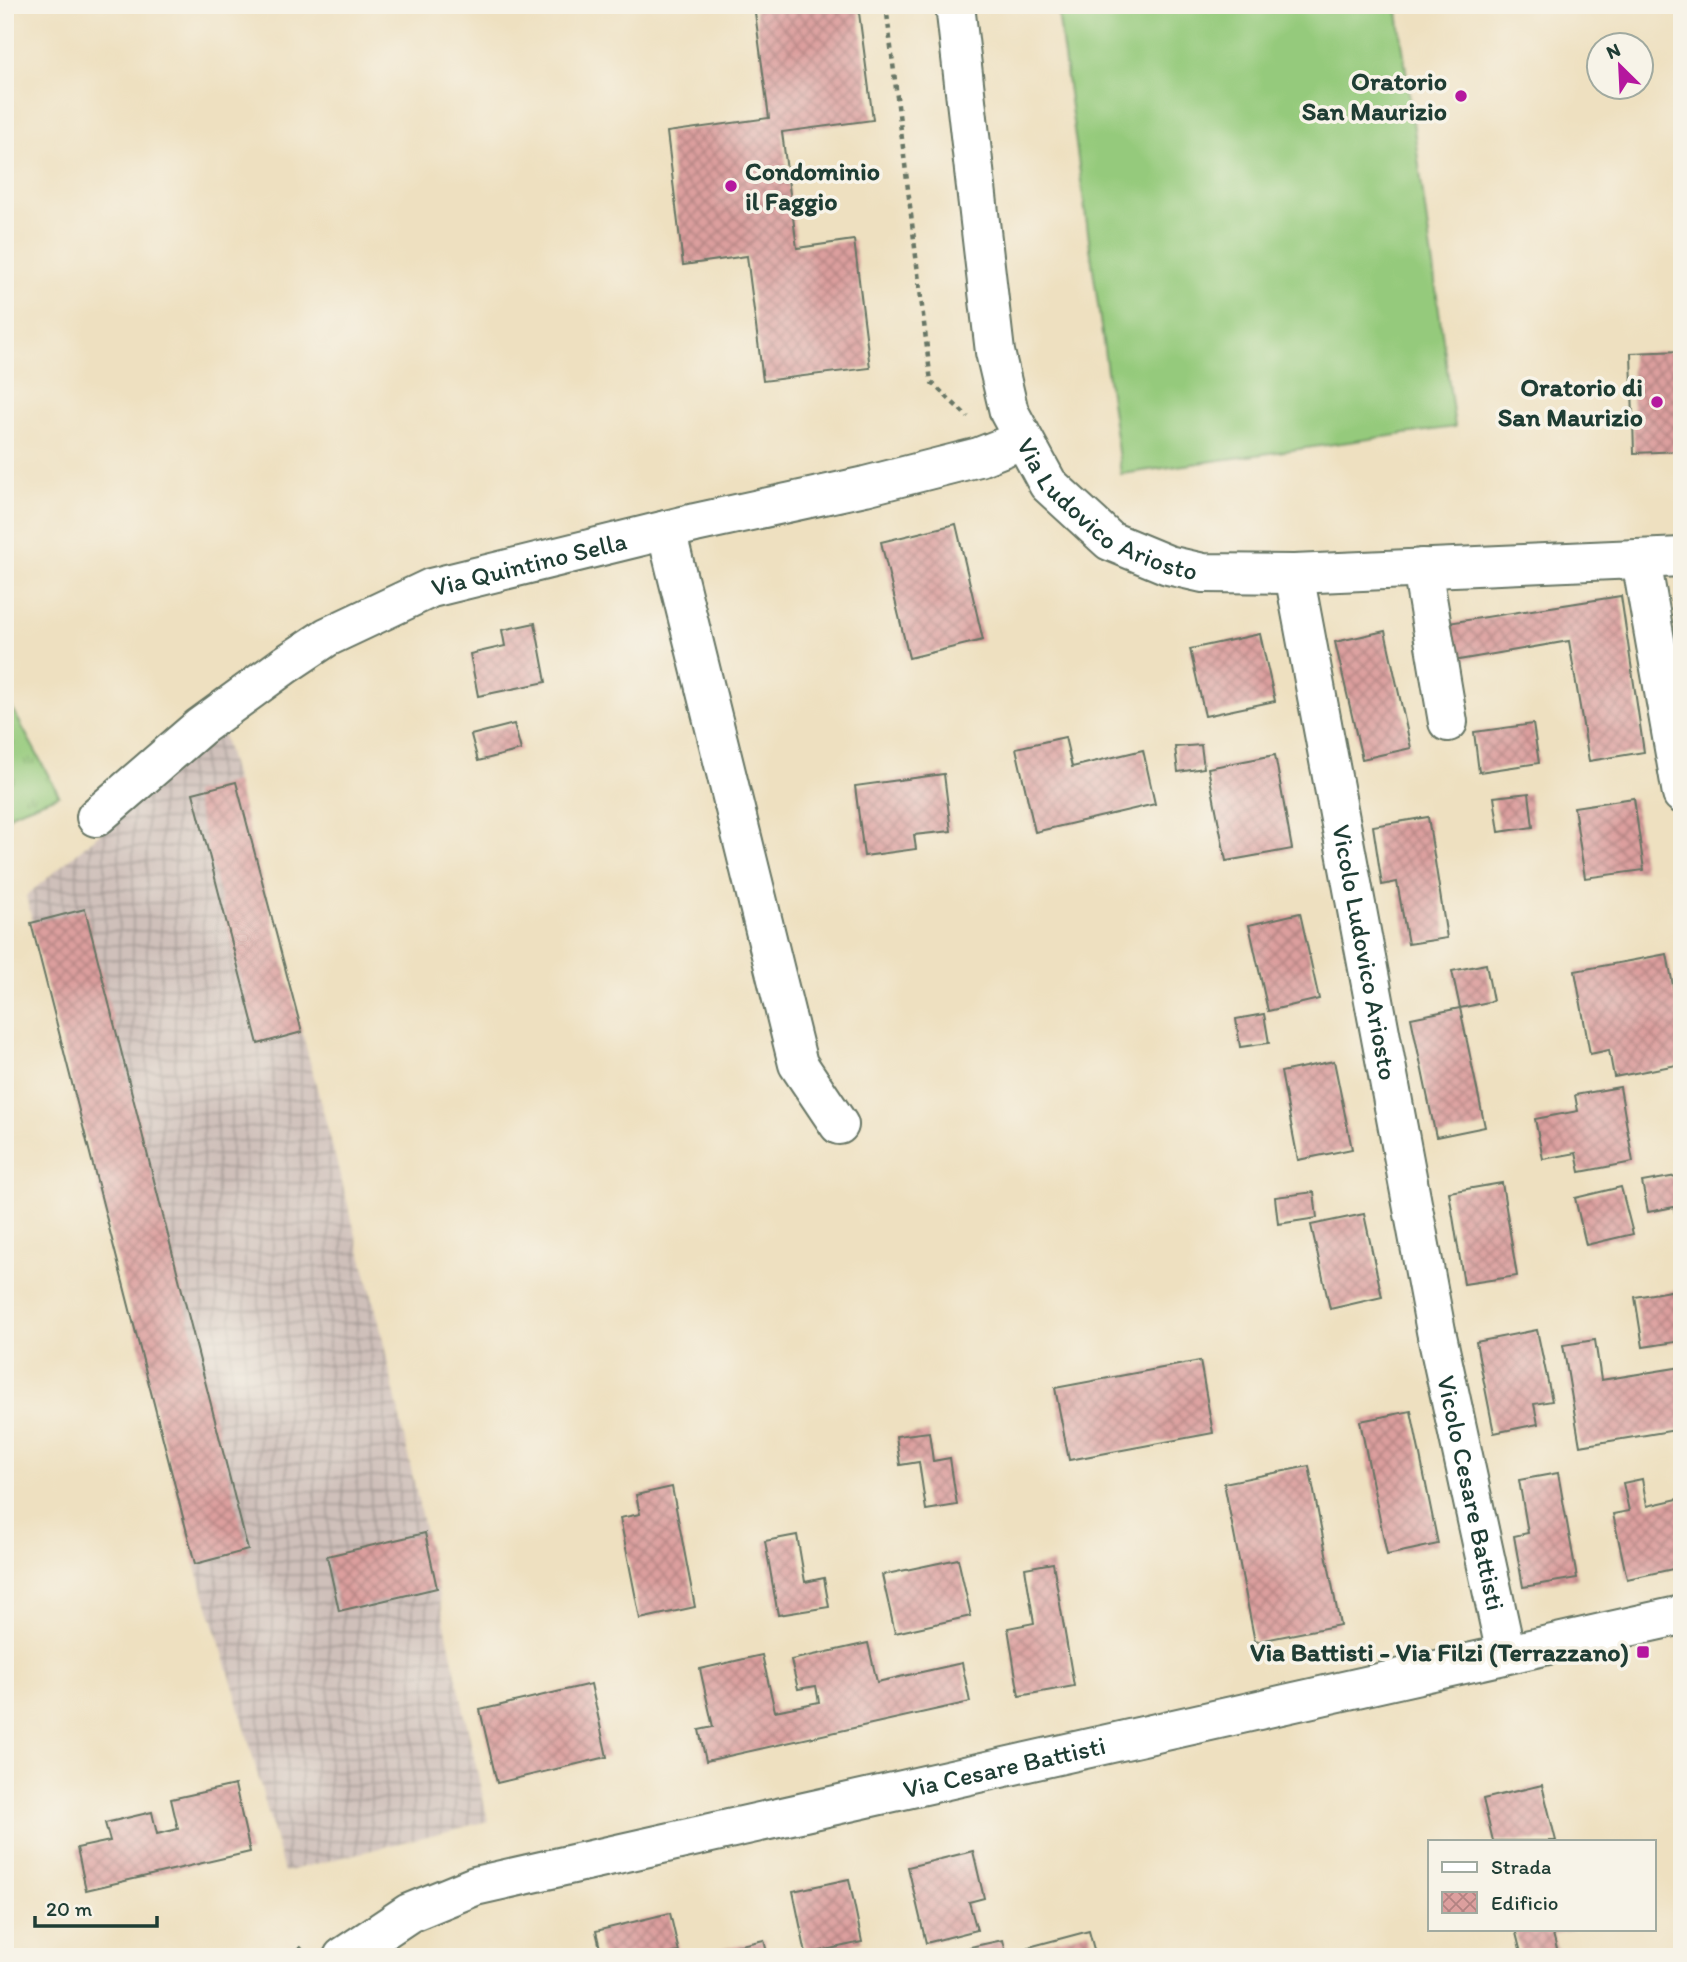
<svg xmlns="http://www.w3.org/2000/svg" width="1687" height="1962" font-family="Itim,sans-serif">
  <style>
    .industrial { fill: url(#industrial-grid) }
    .grass { fill: url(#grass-tufts); stroke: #5a8458; stroke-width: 2 }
    .pitch { fill: #95ca7b; stroke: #5a8458; stroke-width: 2 }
    .building { fill: url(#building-cross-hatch) }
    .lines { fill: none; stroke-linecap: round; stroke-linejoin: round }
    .minor-casing { stroke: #677665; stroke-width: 42 }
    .path { stroke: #677665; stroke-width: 4.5; stroke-dasharray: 5 5; stroke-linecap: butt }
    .minor { stroke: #fff; stroke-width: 38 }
    .poi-dot { fill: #b5179e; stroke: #f7f3e8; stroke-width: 2.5 }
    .labels { text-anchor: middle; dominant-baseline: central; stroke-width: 7; stroke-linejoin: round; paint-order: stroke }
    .poi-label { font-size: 26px; font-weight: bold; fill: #1f3d34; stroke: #f7f3e8; text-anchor: end }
    .street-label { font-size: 26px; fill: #1f3d34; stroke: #f7f3e8 }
  </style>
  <defs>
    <pattern id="industrial-grid" width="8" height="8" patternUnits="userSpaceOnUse" patternTransform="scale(1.75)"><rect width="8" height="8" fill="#cfc0ba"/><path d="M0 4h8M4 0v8" fill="none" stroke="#a79d98"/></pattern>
    <pattern id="grass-tufts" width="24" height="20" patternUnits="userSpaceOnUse" patternTransform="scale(1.75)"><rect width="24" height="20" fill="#95ca7b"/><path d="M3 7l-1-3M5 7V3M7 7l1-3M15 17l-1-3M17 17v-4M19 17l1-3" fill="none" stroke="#79a566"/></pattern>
    <pattern id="building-cross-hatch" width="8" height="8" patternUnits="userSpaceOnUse" patternTransform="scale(1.75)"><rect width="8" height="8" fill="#dc9f9e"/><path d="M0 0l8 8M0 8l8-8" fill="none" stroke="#b28382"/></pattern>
  </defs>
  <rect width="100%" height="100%" fill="#f7f3e8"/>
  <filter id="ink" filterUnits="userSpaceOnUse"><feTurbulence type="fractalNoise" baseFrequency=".0143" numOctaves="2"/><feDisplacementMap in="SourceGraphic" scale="14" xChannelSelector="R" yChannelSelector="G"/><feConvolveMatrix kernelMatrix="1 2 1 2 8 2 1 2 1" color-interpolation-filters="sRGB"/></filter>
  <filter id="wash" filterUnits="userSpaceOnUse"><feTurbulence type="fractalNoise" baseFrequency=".00686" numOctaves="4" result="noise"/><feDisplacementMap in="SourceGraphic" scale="28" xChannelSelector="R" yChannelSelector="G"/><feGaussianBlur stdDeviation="1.57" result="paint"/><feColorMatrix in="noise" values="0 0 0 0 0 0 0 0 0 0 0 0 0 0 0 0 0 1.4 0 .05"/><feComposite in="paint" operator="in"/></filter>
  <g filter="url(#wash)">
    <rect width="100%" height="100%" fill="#eee0c0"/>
    <path class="industrial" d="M222,730l157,592 109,499 -204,51 -48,-177 -41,-131 -169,-668z"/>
    <path class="grass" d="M5,695l54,100 -44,17 -10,8z"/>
    <path class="pitch" d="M1057,5h340l58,422 -334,47z"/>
    <g id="blocks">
      <path class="building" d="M754,5h104l15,115 -91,12 15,116 57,-8 16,128 -107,13 -16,-125 -64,9 -16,-133 102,-14z
        M1682,351v100l-48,2 -3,-100z
        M956,524l27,116 -74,18 -28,-116z
        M1621,596l23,156 -55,9 -20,-120 -122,21 -5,-38z
        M535,623l11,59 -68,14 -8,-42 35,-8 -3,-16z
        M1385,631l26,117 -49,11 -27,-117z
        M1260,634l15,67 -70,15 -15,-67z
        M514,724l7,26 -43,11 -7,-26z
        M1533,724l6,39 -60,9 -5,-40z
        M1065,737l7,30 71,-17 12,54 -120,28 -19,-84z
        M1201,745l3,23 -26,4 -3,-25z
        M1275,755l17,94 -66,12 -18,-93z
        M944,774l7,57 -37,4 2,14 -52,7 -9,-70z
        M236,782l66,250 -44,12 -65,-251z
        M1529,793l4,34 -34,5 -5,-35z
        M1634,798l10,72 -59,8 -11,-71z
        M1428,817l19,121 -39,6 -11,-62 -15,3 -9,-59z
        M85,909l163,641 -53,14 -164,-641z
        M1300,913l19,86 -51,12 -19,-86z
        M1667,954l15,79v31l-68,13 -5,-27 -19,4 -15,-83z
        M1486,964l7,37 -33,7 -8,-37z
        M1460,1008l25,119 -49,10 -25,-119z
        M1264,1014l5,29 -29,4 -4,-28z
        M1334,1061l18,88 -54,11 -17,-88z
        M1620,1087l13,75 -53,10 -4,-19 -33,6 -8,-40 43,-8 -3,-16z
        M1682,1175v71h-2l-6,-39 -26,5 -6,-30z
        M1502,1183l15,93 -53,8 -15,-92z
        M1621,1187l12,47 -47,11 -11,-47z
        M1314,1192l3,26 -39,6 -3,-27z
        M1364,1214l18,83 -52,12 -19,-84z
        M1682,1289v52l-39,6 -8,-50z
        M1537,1330l15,71 -18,3 4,20 -44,9 -18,-91z
        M1595,1340l6,40 81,-13v62l-102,17 -17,-101z
        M1200,1361l13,72 -144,27 -14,-72z
        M1411,1411l27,133 -51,11 -27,-134z
        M929,1432l4,29 17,-3 7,47 -31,5 -7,-48 -19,3 -4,-29z
        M1309,1466l31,159 -85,17 -31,-159z
        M1558,1473l19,105 -54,9 -9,-51 14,-3 -9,-53z
        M1642,1479l5,27 35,-8v69l-55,12 -14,-65 16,-3 -6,-28z
        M672,1487l23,120 -55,12 -20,-101 20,-4 -4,-19z
        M425,1533l12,55 -98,23 -12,-55z
        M797,1535l8,47 19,-4 5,29 -51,8 -13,-74z
        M958,1559l13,57 -76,17 -13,-58z
        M1053,1563l21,123 -55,10 -11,-68 26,-5 -9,-55z
        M868,1643l9,39 85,-19 8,39 -264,59 -7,-31 14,-3 -13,-58 62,-14 13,56 44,-9 -3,-16 -18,3 -7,-29z
        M591,1684l16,73 -110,26 -17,-73z
        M235,1785l15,67 -164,38 -9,-42 33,-7 -5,-18 47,-11 5,22 21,-5 -7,-30z
        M1542,1785l14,56h-63l-10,-42z
        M973,1851l11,47 -15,4 8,28 -51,13 -18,-76z
        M849,1879l13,63 -56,12 -13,-63z
        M670,1913l9,39 -24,5h-53l-6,-26z
        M1515,1929h58v1l-20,4 6,23h-37z
        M1089,1931l7,26h-65l-2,-10z
        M764,1940l4,17h-78v-1z
        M1003,1940l4,17h-35l-2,-10z"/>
    </g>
  </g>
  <g filter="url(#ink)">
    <use href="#blocks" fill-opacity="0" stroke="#677665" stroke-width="2"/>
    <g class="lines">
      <defs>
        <g id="minor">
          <path id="s1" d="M955,5l40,347 14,60 39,72 62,57 58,24 35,8 91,1 388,-17"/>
          <path d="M666,530l132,534 41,61"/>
          <path d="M1641,560l41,234"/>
          <path d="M1422,568l26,154"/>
          <path id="s2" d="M1294,574l142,757 70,323"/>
          <path id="s3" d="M96,817l104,-90 85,-62 42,-28 104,-49 264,-65 170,-37 114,-29 43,-17"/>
          <path id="s4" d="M343,1957l66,-44 66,-27 1207,-271"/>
        </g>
      </defs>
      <use href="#minor" class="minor-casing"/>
      <path class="path" d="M886,5l45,377 37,35
        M291,1957l14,-13"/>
      <use href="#minor" class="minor"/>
    </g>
  </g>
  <g class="poi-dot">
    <circle cx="1461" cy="96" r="7"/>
    <circle cx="731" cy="186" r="7"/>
    <circle cx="1657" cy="402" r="7"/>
    <rect x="1636" y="1645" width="14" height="14" rx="3.5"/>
  </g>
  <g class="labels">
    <g class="poi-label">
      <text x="1447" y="81">Oratorio<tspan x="1447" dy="30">San Maurizio</tspan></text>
      <text x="745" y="171" text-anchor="start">Condominio<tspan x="745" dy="30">il Faggio</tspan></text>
      <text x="1643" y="387">Oratorio di<tspan x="1643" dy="30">San Maurizio</tspan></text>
      <text x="1629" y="1652">Via Battisti - Via Filzi (Terrazzano)</text>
    </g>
    <g class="street-label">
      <text stroke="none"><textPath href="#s1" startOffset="556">Via Ludovico Ariosto</textPath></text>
      <text stroke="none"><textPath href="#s3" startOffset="509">Via Quintino Sella</textPath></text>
      <text stroke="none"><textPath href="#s2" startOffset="385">Vicolo Ludovico Ariosto</textPath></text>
      <text stroke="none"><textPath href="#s2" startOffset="936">Vicolo Cesare Battisti</textPath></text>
      <text stroke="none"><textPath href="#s4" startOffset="693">Via Cesare Battisti</textPath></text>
    </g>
  </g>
  <rect width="1687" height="1962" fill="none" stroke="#f7f3e8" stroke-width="28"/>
  <rect x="1428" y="1840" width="228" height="91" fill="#f7f3e8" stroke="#a1aaa0" stroke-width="2"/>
  <rect x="1442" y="1862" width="35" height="10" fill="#ffffff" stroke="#a1aaa0" stroke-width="2"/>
  <text x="1491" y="1874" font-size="21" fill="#1f3d34">Strada</text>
  <rect x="1442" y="1892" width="35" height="21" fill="url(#building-cross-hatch)" stroke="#a1aaa0" stroke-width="2"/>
  <text x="1491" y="1910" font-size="21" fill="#1f3d34">Edificio</text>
  <g transform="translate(1620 66) rotate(336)"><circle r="33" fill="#f7f3e8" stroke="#a1aaa0" stroke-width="2"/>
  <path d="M0-5L12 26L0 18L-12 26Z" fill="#b5179e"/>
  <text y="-10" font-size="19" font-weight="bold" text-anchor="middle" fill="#1f3d34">N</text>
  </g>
  <path d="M35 1916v10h122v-10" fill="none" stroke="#1f3d34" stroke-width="3.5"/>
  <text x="46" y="1916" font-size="21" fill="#1f3d34" stroke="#f7f3e8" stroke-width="5" paint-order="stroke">20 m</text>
</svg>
